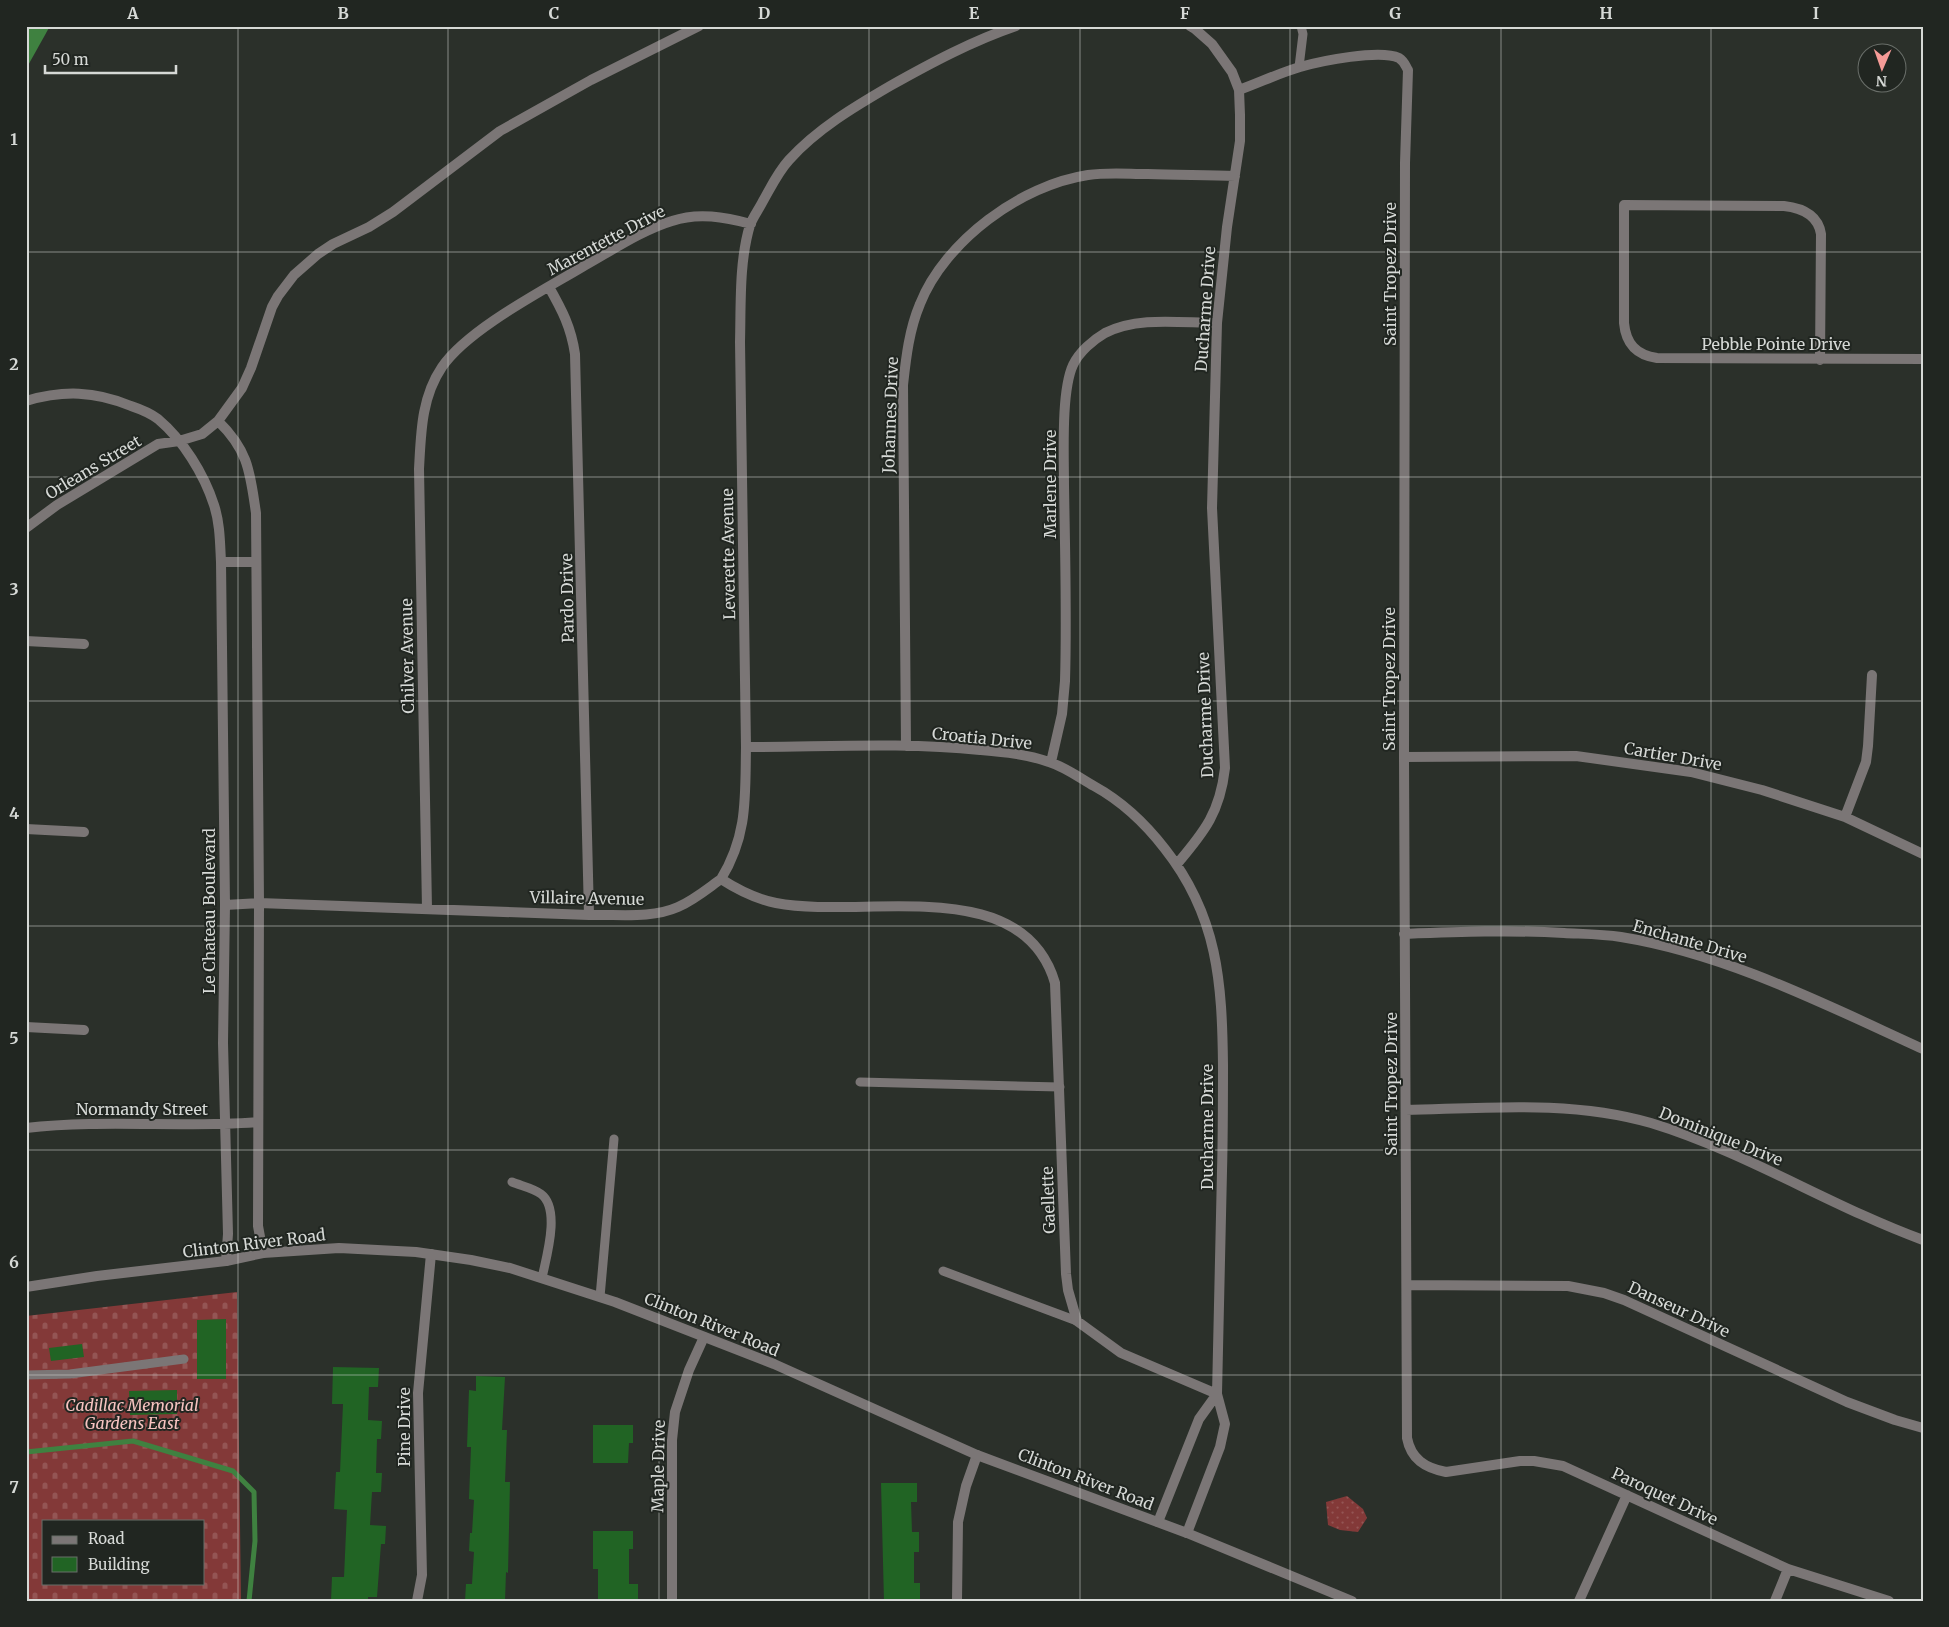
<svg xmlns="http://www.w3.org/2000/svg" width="1949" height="1627" font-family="Merriweather,serif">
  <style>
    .grass { fill: url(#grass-dots) }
    .cemetery { fill: url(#cemetery-stones); fill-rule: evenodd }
    .water { fill: #3f8140 }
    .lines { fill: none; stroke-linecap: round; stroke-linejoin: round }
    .stream { stroke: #3f8140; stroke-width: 5 }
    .building { fill: #216424 }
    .service { stroke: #7b7676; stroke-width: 9 }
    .minor { stroke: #7b7676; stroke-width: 10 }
    .tertiary { stroke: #7b7676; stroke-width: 10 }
    .grid { fill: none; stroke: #d6d9d6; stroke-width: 1; stroke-opacity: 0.55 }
    .labels { text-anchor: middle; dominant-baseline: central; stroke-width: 4; stroke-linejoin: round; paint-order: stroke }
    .street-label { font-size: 16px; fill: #d6d9d6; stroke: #212621 }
    .park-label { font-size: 16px; font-style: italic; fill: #f7c3c0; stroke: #212621 }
    .neatline { fill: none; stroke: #d6d9d6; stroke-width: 2 }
    .grid-label { font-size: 16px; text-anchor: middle; font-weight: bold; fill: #d6d9d6 }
  </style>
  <defs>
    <pattern id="grass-dots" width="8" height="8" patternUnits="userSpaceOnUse" patternTransform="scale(1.25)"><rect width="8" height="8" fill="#833938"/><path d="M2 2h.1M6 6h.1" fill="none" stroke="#945554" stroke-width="1.8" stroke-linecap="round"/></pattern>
    <pattern id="cemetery-stones" width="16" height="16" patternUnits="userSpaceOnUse" patternTransform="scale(1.25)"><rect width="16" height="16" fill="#833938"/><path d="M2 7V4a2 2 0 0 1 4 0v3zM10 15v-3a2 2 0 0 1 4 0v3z" fill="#945554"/></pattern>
  </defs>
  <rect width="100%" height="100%" fill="#2b302a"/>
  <path class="grass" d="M1347,1496l16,13 4,9 -9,14 -18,-2 -12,-5 -2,-23z"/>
  <path class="cemetery" d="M237,1292l4,309h-215v-285zM44,1521h160v62h-160z"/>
  <path class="water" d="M26,26h24l-24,43z"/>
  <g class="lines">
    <path class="stream" d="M26,1452l107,-11 100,30 21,21 1,49 -6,60"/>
  </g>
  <path class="building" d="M226,1319v60h-29v-59z
    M82,1344l2,13 -33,4 -2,-13z
    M333,1367l46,1 -1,19h-9l-1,33 14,1 -1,18h-4l-1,34h6l-1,19h-9l-2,33 16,1 -1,18h-4l-4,53h-9v4h-37l1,-24h12l3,-67 -13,-1 2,-37h4l3,-68h-11z
    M476,1376l29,1 -3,53h5l-2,52h5l-2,91 -2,-1 -1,29h-40l1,-17h6l2,-32 -5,-1 1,-18h2l2,-33 -5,-1 2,-52h-4l2,-57 7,1z
    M177,1390v24l-47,1 -1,-24z
    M593,1425h40v18h-4l-1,20h-35z
    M881,1483h36v19h-6l1,30h7v20h-5v31h6v18h-36z
    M593,1531h40v18h-4v35h9v17h-40v-32h-5z"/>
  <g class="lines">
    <path class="service" d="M1299,67l4,-33 -2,-8
      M860,1082l200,5
      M512,1182c10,4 21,6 29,12 20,15 5,64 1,84
      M943,1271l134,50
      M600,1297l14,-158
      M26,1375l44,-1 114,-15"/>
    <path class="minor" d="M1239,90c20,-7 40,-17 61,-23 21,-6 80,-18 99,-9 5,3 6,7 9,12l-3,93 -1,594 3,681c4,21 18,30 39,34l74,-11h14l29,5 225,103 101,32
      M549,287c13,23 22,40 26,67l14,561
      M1820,360l1,-126c-3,-19 -19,-26 -37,-28l-160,-1v118c2,21 12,32 33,35l266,1
      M26,401c37,-11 69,-10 105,5 9,3 19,7 27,13 25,21 46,55 56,86 6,18 6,38 7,57l4,343 -2,138 5,191 -2,27
      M218,421c31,30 32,52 38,92l3,390 -1,323 5,27
      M26,528l31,-23 101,-61 21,-3 23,-7 16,-13 24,-33 9,-20 21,-61 6,-11 16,-21 24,-21 15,-10 36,-17 24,-15 107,-81 91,-51 108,-54
      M221,562h35
      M26,641l58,3
      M906,746l-3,-361c3,-27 6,-55 17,-81 25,-63 101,-119 168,-129 20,-3 40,-1 60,-1 29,1 58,1 87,2
      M746,747c78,0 156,-5 234,3 23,2 47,4 69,12 16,5 31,16 45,24 29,16 51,37 71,63 53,67 57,134 58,216 0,35 0,71 -1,106 -1,75 -3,149 -5,223l8,30 -5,23 -33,86
      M1404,757l172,-1 115,16 71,18 83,27 78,37
      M1051,762l11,-48 3,-33c2,-65 0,-131 -1,-196 0,-31 -3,-94 9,-120 6,-13 20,-25 32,-32 33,-17 76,-10 112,-10
      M1845,817l21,-55 2,-16 4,-71
      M26,829l58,3
      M1177,864c28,-33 43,-52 48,-96l-13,-260 5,-185 10,-96 13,-86v-26l-1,-25 -7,-18 -20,-28 -17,-15 -5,-3
      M721,879c27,-44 24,-82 25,-132l-6,-405c1,-38 -1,-80 10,-117 3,-8 9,-16 13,-24 8,-14 15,-29 26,-41 28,-31 65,-53 101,-74 41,-23 82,-45 126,-60
      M225,905l34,-2 330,12c29,-1 62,4 89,-8 16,-7 29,-18 43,-28 17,11 35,20 55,24 87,17 246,-32 279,80l11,291 2,16 9,31 44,32 96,41
      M427,909l-8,-440c2,-35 2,-71 23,-102 26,-38 102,-77 142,-101 27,-15 58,-36 88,-45 26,-9 53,-4 79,3
      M1404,934c54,-2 107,-4 160,-1 19,1 38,1 57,4 106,17 205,68 302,112
      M26,1027l58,3
      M1406,1110c81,-2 166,-10 245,13 95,29 179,83 272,117
      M26,1128c77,-9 155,0 232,-6
      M1407,1285l161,1 36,7 20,7 223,102 48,18 28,8
      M1158,1522l41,-103 18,-25
      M417,1601l5,-26 -4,-182 13,-139
      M672,1601v-161l3,-28 14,-42 15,-33
      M957,1601l1,-79 8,-36 11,-31
      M1579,1601l48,-106
      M1775,1601l13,-32"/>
    <path class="tertiary" d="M26,1287l71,-11 129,-15 37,-8 76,-5 77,4 55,8 39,8 105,34 159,62 203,91 210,78 165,68"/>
  </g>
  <path class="grid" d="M238,26v1575M448,26v1575M659,26v1575M869,26v1575M1080,26v1575M1290,26v1575M1501,26v1575M1711,26v1575M26,252h1897M26,477h1897M26,701h1897M26,926h1897M26,1150h1897M26,1375h1897"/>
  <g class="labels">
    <g class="street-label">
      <text transform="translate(606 240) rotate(-28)">Marentette Drive</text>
      <text transform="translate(1390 274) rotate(-90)">Saint Tropez Drive</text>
      <text transform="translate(1205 309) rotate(-86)">Ducharme Drive</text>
      <text x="1776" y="344">Pebble Pointe Drive</text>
      <text transform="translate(890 415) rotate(-88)">Johannes Drive</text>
      <text transform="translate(93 467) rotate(-31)">Orleans Street</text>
      <text transform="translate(1050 484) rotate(-90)">Marlene Drive</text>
      <text transform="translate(728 554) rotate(-91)">Leverette Avenue</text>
      <text transform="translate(567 598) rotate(-91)">Pardo Drive</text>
      <text transform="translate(407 656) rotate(-91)">Chilver Avenue</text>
      <text transform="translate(1389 679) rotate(-90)">Saint Tropez Drive</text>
      <text transform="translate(1205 715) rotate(-92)">Ducharme Drive</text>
      <text transform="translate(982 738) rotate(6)">Croatia Drive</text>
      <text transform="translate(1673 756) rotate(10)">Cartier Drive</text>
      <text transform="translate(587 898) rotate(1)">Villaire Avenue</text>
      <text transform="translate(209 911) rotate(-90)">Le Chateau Boulevard</text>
      <text transform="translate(1690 941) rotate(16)">Enchante Drive</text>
      <text transform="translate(1391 1084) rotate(-90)">Saint Tropez Drive</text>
      <text x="142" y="1109">Normandy Street</text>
      <text transform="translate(1207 1127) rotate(-90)">Ducharme Drive</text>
      <text transform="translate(1721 1136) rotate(22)">Dominique Drive</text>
      <text transform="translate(1048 1200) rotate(-92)">Gaellette</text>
      <text transform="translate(254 1243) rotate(-7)">Clinton River Road</text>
      <text transform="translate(1679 1309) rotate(25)">Danseur Drive</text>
      <text transform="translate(712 1324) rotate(22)">Clinton River Road</text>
      <text transform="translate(404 1427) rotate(-90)">Pine Drive</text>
      <text transform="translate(658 1466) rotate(-89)">Maple Drive</text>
      <text transform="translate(1086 1479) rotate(21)">Clinton River Road</text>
      <text transform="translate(1665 1496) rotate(25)">Paroquet Drive</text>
    </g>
    <g class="park-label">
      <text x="132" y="1405">Cadillac Memorial<tspan x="132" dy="18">Gardens East</tspan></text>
    </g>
  </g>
  <rect width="1949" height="1627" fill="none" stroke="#212621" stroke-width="55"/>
  <rect x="42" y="1520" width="162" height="65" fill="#212621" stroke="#696e69"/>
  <rect x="52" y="1536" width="25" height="8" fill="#7b7676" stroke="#696e69"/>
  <text x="88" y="1544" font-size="15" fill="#d6d9d6">Road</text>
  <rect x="52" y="1557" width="25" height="15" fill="#216424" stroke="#696e69"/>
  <text x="88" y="1570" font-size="15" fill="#d6d9d6">Building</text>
  <g transform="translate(1882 68) rotate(182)"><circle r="24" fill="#212621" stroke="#696e69"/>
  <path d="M0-4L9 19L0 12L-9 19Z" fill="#f59b97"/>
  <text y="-8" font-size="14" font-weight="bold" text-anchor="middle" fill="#d6d9d6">N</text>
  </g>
  <path d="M45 65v8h131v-8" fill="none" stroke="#d6d9d6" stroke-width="2.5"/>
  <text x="52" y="65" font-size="15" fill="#d6d9d6" stroke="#212621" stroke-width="4" paint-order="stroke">50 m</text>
  <rect x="28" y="28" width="1894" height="1572" class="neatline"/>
  <g class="grid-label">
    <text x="133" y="19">A</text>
    <text x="343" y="19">B</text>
    <text x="554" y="19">C</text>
    <text x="764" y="19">D</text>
    <text x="974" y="19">E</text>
    <text x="1185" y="19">F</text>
    <text x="1395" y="19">G</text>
    <text x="1606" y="19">H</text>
    <text x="1816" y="19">I</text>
    <text x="14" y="145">1</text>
    <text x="14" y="370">2</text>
    <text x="14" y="595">3</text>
    <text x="14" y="819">4</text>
    <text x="14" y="1044">5</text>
    <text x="14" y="1268">6</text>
    <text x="14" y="1493">7</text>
  </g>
</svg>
